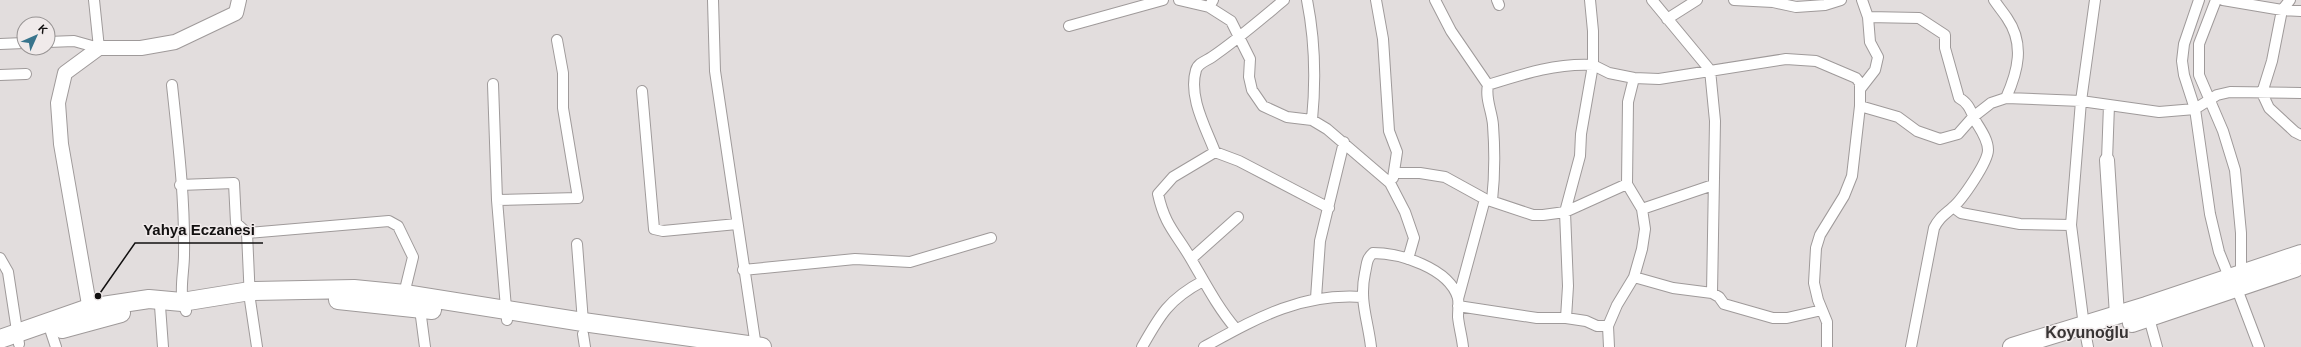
<svg xmlns="http://www.w3.org/2000/svg" width="2301" height="347" font-family="Arial,sans-serif">
  <style>
    .lines { fill: none; stroke-linecap: round; stroke-linejoin: round }
    .street-casing { stroke: #9f9a9a; stroke-width: 12 }
    .secondary-casing { stroke: #9f9a9a; stroke-width: 16 }
    .highway-casing { stroke: #9f9a9a; stroke-width: 20 }
    .street { stroke: #fff; stroke-width: 10 }
    .secondary { stroke: #fff; stroke-width: 14 }
    .highway { stroke: #fff; stroke-width: 18 }
    .labels { text-anchor: middle; dominant-baseline: central; stroke-width: 3; stroke-linejoin: round; paint-order: stroke }
    .quarter-label { font-size: 16px; font-weight: bold; fill: #383434; stroke: #f0eaea }
    .leader { fill: none; stroke: #121010; stroke-width: 1.5 }
    .callout-dot { fill: #121010; stroke: #f0eaea; stroke-width: 1.5 }
    .callout-label { font-size: 15px; text-anchor: middle; font-weight: bold; fill: #121010; stroke: #f0eaea; stroke-width: 3; stroke-linejoin: round; paint-order: stroke }
  </style>
  <rect width="100%" height="100%" fill="#e2dddd"/>
  <g class="lines">
    <defs>
      <path id="street" d="M713,0l2,71 41,276
        M1179,0l30,7
        M1213,0l-4,7 22,14 19,38 -1,18 3,13 11,16 24,11 25,3 15,9 63,54 15,29 9,26 -6,21
        M1284,0c-24,20 -47,40 -72,57 -6,4 -14,6 -16,13 -8,27 10,58 19,82l24,9 90,47
        M1307,0c8,40 9,79 5,120
        M1376,0l7,39 6,92 8,21 -4,26
        M1435,0l16,31 37,54c-3,14 4,26 5,40 2,27 2,49 -1,76
        M1497,0l2,5
        M1590,0l3,31v34l16,8 25,5 25,1 127,-20 30,2 40,17 4,5v23l-8,70 -8,20 -24,39 -4,13 -2,35 4,17 9,22v25
        M1652,0l58,70 5,51 -3,172 7,4 5,7 49,14h14l35,-8
        M1734,0l39,2 23,5 29,-2 16,-5
        M2199,0l-15,44 -2,17 2,14 11,34 15,105 9,38 10,25 8,12 22,58
        M2216,0l-17,44v31l24,56 12,39 6,63v45
        M2223,0l59,10 19,1
        M2290,0l-8,10 -10,51 -10,32 7,15 26,24 6,3
        M1868,17l51,1 26,17v13l14,50c10,5 12,14 17,24 5,8 12,18 12,28 0,12 -26,50 -36,58 -8,7 -13,10 -18,20l-23,119
        M1667,19l30,-19
        M1069,26l94,-26
        M48,42l26,-1 25,7 -5,-48
        M0,44l24,-1
        M0,75l26,-1
        M493,84l4,116 10,120
        M172,85c6,56 13,113 12,170 0,18 -6,39 2,56
        M1488,85c35,-11 68,-22 105,-20l-12,69 -1,22 -15,56 3,74 -2,32
        M1861,88l14,-18 3,-13 -8,-15 -2,-25 -6,-17
        M642,91l12,138 9,2 74,-7
        M2006,98l75,3 78,11 36,-3 22,-14 13,-3 71,1
        M1860,106l38,11 19,14 23,8 18,-5 15,-17 18,-14 15,-5c12,-27 19,-54 1,-80 -4,-6 -9,-12 -13,-18
        M1215,152l-42,25 -15,17c7,32 18,39 33,65 14,24 27,49 45,70
        M2107,160l2,-55
        M1395,173h25l25,4 40,22 48,16h10l22,-3 62,-28
        M180,185l54,-2 2,40 11,10 3,67 7,47
        M497,200l81,-2 -15,-90v-35l-6,-33
        M1953,207l8,6 59,11 51,1
        M1642,209l71,-24
        M247,233l142,-12 9,5 15,31 -10,41
        M577,244l6,78
        M0,258l8,14 11,72
        M1191,259l47,-42
        M743,270l112,-11 55,3 81,-24
        M1634,277l39,11 39,5
        M1316,298l4,-57 24,-99
        M1458,299l27,-100
        M160,306l3,41
        M1458,306l79,12h29l20,3 11,5h11
        M420,309l5,38
        M2149,318l8,29
        M51,332l5,15
        M583,334l2,13
        M1142,347c18,-32 27,-48 61,-66
        M1204,347c53,-29 96,-54 158,-50
        M1371,347c-3,-27 -12,-46 -6,-74 2,-8 1,-14 8,-20 27,0 76,15 85,45 1,6 0,13 0,19 1,10 4,20 5,30
        M1609,347l-1,-21 9,-21 17,-28 8,-28 3,-20 -3,-20 -15,-25 1,-82 6,-24
        M2088,347l-4,-21 -13,-101 10,-124 14,-101"/>
      <path id="secondary" d="M2107,160l10,155
        M91,316l-30,-172 -3,-41 7,-30 34,-25h42l34,-6 61,-29 3,-13"/>
      <path id="highway" d="M338,300l94,10
        M2132,323l163,-55
        M62,329l59,-16
        M0,339l89,-31 60,-9 33,3 68,-11 104,-2 51,5 178,28 179,25
        M2012,347l134,-41 155,-52"/>
    </defs>
    <use href="#street" class="street-casing"/>
    <use href="#secondary" class="secondary-casing"/>
    <use href="#highway" class="highway-casing"/>
    <use href="#street" class="street"/>
    <use href="#secondary" class="secondary"/>
    <use href="#highway" class="highway"/>
  </g>
  <g class="labels">
    <g class="quarter-label">
      <text x="2087" y="332">Koyunoğlu</text>
    </g>
  </g>
  <path class="leader" d="M98 296L135 243H263"/>
  <circle class="callout-dot" cx="98" cy="296" r="4"/>
  <g class="callout-label">
    <text x="199" y="235">Yahya Eczanesi</text>
  </g>
  <g transform="translate(36 36) rotate(45)"><circle r="19" fill="#f0eaea" stroke="#979393"/>
  <path d="M0-3L7 15L0 10L-7 15Z" fill="#38748c"/>
  <text y="-6" font-size="11" font-weight="bold" text-anchor="middle" fill="#121010">K</text>
  </g>
</svg>
